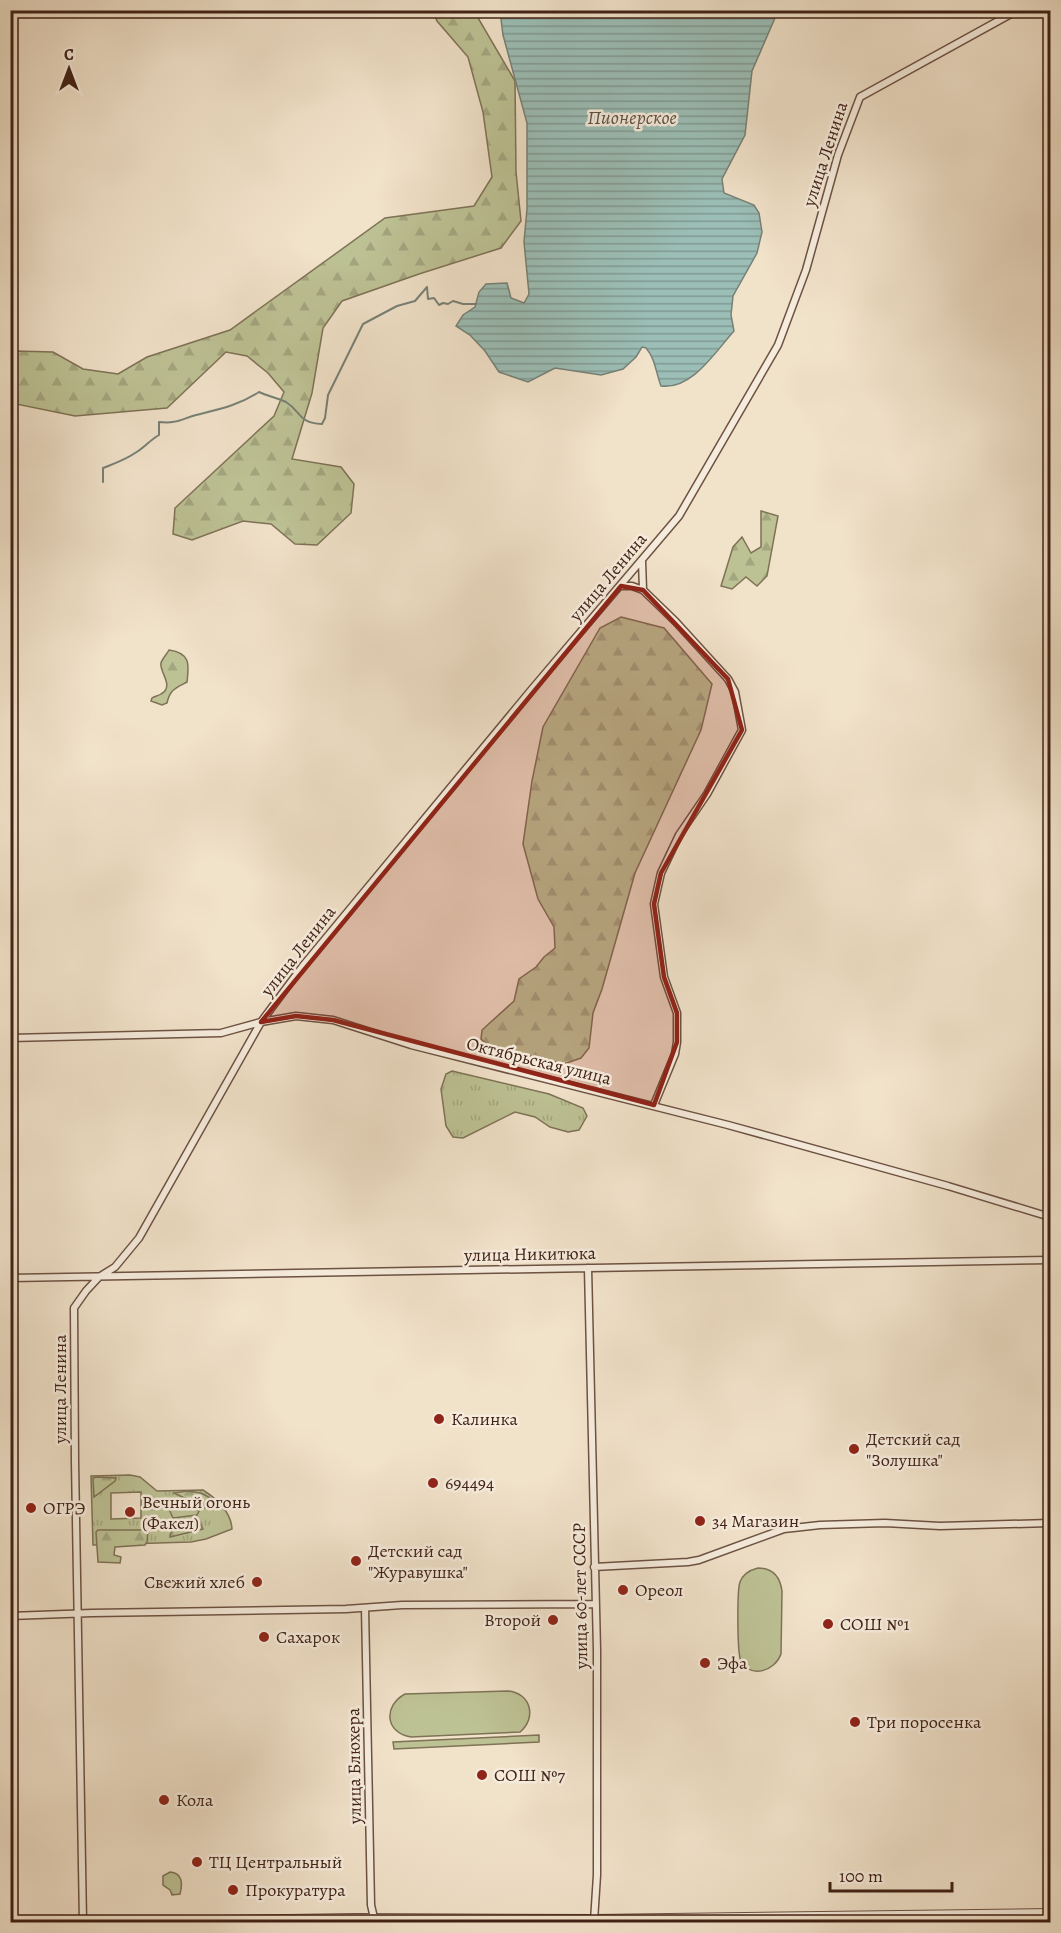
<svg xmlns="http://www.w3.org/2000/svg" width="1061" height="1933" font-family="Alegreya,serif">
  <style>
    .grass { fill: url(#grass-tufts); stroke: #7f7256; stroke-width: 1.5; fill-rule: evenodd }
    .forest { fill: url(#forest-firs); stroke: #7f7256; stroke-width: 1.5 }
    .pitch { fill: #bdc295; stroke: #7f7256; stroke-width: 1.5 }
    .water { fill: url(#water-rules); stroke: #778076; stroke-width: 1.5 }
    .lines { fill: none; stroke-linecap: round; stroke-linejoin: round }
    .stream { stroke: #778076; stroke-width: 2 }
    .minor-casing { stroke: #6d5243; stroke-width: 9 }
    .tertiary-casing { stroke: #6d5243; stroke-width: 10 }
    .minor { stroke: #f6ecdd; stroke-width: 6 }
    .tertiary { stroke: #f6ecdd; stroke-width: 8 }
    .marked { fill: #8f2418; fill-opacity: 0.2; stroke: #8f2418; stroke-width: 4.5; stroke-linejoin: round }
    .poi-dot { fill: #8f2418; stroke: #f6ecdd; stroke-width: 2 }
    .labels { text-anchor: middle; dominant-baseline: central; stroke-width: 5; stroke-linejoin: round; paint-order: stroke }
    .street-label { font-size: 18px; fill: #412216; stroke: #f6ecdd }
    .poi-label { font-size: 18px; fill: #412216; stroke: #f6ecdd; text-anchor: start }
    .water-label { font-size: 20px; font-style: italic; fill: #5c5146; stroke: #f6ecdd }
  </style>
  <defs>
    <pattern id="grass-tufts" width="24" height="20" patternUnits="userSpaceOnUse" patternTransform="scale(1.5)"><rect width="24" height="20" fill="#bdc295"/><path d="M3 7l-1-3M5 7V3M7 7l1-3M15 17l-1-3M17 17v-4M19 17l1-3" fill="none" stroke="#a4a680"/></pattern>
    <pattern id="forest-firs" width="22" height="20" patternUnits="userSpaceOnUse" patternTransform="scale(1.5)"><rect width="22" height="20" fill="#bdc295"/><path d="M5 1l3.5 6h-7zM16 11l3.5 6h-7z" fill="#a4a680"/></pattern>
    <pattern id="water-rules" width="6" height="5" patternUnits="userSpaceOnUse" patternTransform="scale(1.5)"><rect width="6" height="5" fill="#9bbeb6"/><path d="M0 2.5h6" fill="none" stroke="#809a93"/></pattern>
  </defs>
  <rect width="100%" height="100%" fill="#f1e2ca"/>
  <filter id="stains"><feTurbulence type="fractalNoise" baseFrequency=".00333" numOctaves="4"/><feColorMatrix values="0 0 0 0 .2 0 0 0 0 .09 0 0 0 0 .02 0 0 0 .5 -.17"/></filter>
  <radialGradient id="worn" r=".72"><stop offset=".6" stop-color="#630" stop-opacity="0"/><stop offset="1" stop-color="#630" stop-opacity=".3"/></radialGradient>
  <path class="grass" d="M452,1071l97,23 34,14 4,8 -8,14 -11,2 -18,-5 -15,-10 -20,-5 -52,26 -10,-1 -7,-11 -5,-37 5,-15z
    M130,1475l10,2 17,14 46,-1c14,9 28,21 29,39l-26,10 -15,3 -98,3 -2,-69zM141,1492v26l-30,1v-26z"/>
  <path class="forest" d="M433,11h41l41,70 1,91 5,49 -20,27 -82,26 -77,27 -19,27 -11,65 -20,66 49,8 13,17 -3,29 -34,32 -22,-1 -24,-20 -28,-3 -51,19 -19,-6 2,-26 99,-92 10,-24 -16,-19 -21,-17 -21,-4 -59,56 -92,8 -64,-13v-47l3,-5 39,1 30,17 35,5 29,-17 83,-27 155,-112 89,-12 18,-29 -9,-65 -15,-55 -31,-36z
    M761,511l17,5 -11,60 -10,10 -11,-9 -14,12 -11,-3 12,-39 9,-10 9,16 10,-6z
    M621,617l43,11 48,56 -11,46 -66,143 -33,116 -9,24 -4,35 -8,10 -17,6 -74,-17 -9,-8 1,-9 32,-29 5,-22 17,-12 8,-10 11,-9 -1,-21 -16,-28 -15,-55 9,-63 11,-54 57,-99z
    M169,650c22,3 20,15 18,32 -11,6 -17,7 -20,21l-5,2 -11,-4 1,-3c3,-2 6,-2 9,-4 14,-8 -2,-22 0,-31 1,-4 6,-9 8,-13z
    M97,1477l19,1 -1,3 -21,16 -1,-19z
    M187,1491l14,2 13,7 -9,8 -31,-15z
    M182,1503l17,8 -2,4 -24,3 -5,-11 4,-3z
    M198,1519l5,10 -33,8v-2l6,-11z
    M98,1530h50l-1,12 -2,3 -30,2 -1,8 7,2 -1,6 -22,-1 -2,-30z
    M170,1872c12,1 13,11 10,22l-8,1 -2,-5 -7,-5v-9z"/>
  <path class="pitch" d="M758,1568c15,0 22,8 24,23l-1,63c-6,17 -30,25 -40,7 -4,-7 -4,-71 -1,-79 3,-8 10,-12 18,-14z
    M508,1691c23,2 29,27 12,41l-109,5c-26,-4 -28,-31 -6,-43z
    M539,1735v7l-145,7 -1,-7z"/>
  <path class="water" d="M500,11h278l-26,60 -7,64 -23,44 2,14 30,12 5,8 3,19 -5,21 -24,43 -2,19 3,16c-19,21 -42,59 -73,55 -5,-13 -6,-28 -15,-38l-4,-1 -6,10 -13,12 -22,6 -46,-7 -27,14 -29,-10 -14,-21 -15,-16 -14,-9 7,-11 12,-8 4,-15 7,-8 21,-1 4,15 13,5 5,-9 -5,-52 3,-33v-86l-24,-88z"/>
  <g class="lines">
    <path class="stream" d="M103,482v-14c10,-4 22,-8 32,-15 9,-5 15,-13 24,-18v-13c18,2 22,-3 37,-7 24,-6 41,-9 63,-23 8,4 19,6 27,10 16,10 12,21 36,22l3,-6 3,-23 35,-71 34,-18 18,-5 12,-14 1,12 6,-1 5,7 4,-2 5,1 5,-3 10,3h13"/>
    <defs>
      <path id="minor" d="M642,561l1,29 33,32 52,57 7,13 7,38 -35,64 -28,41 -18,38 -7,31 10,73 13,36v29l-2,12 -21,51
        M621,586h11l11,4
        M10,1038l211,-5 40,-11 35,-6 37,4 78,25 317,80 220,61 102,31
        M588,1268l9,382v225l-3,46
        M10,1278l1040,-18
        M594,1567l94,-5 11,-2 85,-31 36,-4 65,-2 55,3 110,-3
        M365,1608l6,297 3,13
        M10,1616l82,-3 254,-4 56,-4 193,-1
        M83,1922l-8,-460 -1,-154 12,-17 13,-14 16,-10 24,-29 122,-216 41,-55 230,-278 147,-173 99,-171 28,-75 32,-115 22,-58 158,-87"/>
      <path id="tertiary" d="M79,1922l276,-4 240,1 455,-6"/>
    </defs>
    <use href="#minor" class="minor-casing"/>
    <use href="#tertiary" class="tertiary-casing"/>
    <use href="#minor" class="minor"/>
    <use href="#tertiary" class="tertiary"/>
  </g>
  <path class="marked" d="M621,586l22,4 85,89 14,51 -81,143 -7,31 10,73 13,36v29l-23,63 -321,-85 -37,-4 -35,6z"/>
  <g class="poi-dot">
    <circle cx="439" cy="1419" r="6"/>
    <circle cx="854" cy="1449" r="6"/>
    <circle cx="433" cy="1483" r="6"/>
    <circle cx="31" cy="1508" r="6"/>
    <circle cx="130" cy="1512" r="6"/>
    <circle cx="700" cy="1521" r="6"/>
    <circle cx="356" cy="1561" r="6"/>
    <circle cx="257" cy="1582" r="6"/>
    <circle cx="623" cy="1590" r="6"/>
    <circle cx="553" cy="1620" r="6"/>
    <circle cx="828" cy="1624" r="6"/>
    <circle cx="264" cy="1637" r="6"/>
    <circle cx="705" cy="1663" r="6"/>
    <circle cx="855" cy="1722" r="6"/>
    <circle cx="482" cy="1775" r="6"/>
    <circle cx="164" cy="1800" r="6"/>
    <circle cx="197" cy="1862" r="6"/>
    <circle cx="233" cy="1890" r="6"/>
  </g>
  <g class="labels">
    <g class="street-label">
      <text transform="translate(825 154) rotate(-72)">улица Ленина</text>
      <text transform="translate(608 577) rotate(-50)">улица Ленина</text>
      <text transform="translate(298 951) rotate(-52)">улица Ленина</text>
      <text transform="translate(539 1061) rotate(14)">Октябрьская улица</text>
      <text transform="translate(530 1254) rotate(-1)">улица Никитюка</text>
      <text transform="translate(60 1389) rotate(-90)">улица Ленина</text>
      <text transform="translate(580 1596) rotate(-91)">улица 60-лет СССР</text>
      <text transform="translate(354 1766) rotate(-91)">улица Блюхера</text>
    </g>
    <g class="poi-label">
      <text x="451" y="1419">Калинка</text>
      <text x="866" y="1439">Детский сад<tspan x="866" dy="21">"Золушка"</tspan></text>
      <text x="445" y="1483">694494</text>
      <text x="142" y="1502">Вечный огонь<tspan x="142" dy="21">(Факел)</tspan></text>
      <text x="43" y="1508">ОГРЭ</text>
      <text x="712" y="1521">34 Магазин</text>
      <text x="368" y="1551">Детский сад<tspan x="368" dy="21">"Журавушка"</tspan></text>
      <text x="245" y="1582" text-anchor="end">Свежий хлеб</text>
      <text x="635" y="1590">Ореол</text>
      <text x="541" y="1620" text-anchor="end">Второй</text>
      <text x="840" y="1624">СОШ №1</text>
      <text x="276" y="1637">Сахарок</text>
      <text x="717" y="1663">Эфа</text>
      <text x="867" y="1722">Три поросенка</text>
      <text x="494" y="1775">СОШ №7</text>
      <text x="176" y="1800">Кола</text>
      <text x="209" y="1862">ТЦ Центральный</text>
      <text x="245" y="1890">Прокуратура</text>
    </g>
    <g class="water-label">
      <text x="632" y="117">Пионерское</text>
    </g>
  </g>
  <rect width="1061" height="1933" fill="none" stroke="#f1e2ca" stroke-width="36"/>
  <rect x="12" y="12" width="1037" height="1909" fill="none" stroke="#412216" stroke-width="3"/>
  <rect x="18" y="18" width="1025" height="1897" fill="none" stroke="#412216" stroke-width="1.5"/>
  <g transform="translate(69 69)" stroke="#f6ecdd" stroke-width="4.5" paint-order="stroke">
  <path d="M0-4.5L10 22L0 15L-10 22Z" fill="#412216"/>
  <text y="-9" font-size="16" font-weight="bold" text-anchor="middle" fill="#412216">С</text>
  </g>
  <path d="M830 1882v9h122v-9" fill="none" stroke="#412216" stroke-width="3"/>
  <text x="839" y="1882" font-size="18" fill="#412216" stroke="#f6ecdd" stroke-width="4.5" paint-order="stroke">100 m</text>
  <rect width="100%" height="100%" filter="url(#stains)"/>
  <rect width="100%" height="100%" fill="url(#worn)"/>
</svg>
